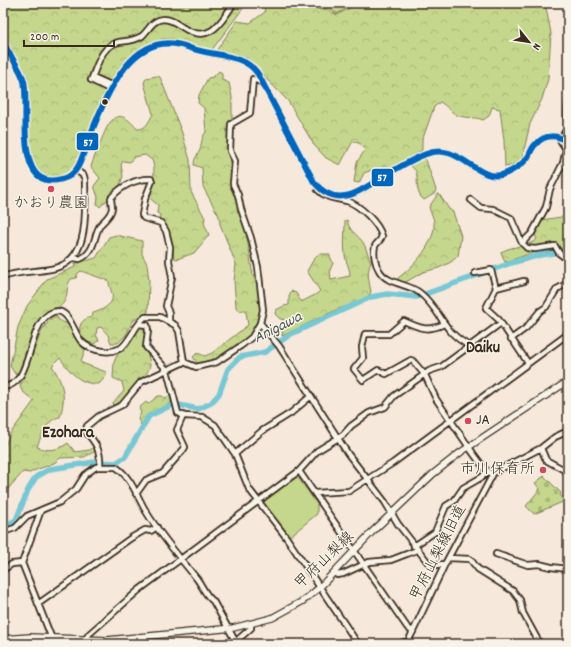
<svg xmlns="http://www.w3.org/2000/svg" width="571" height="647" font-family="Dekko,'Klee One',sans-serif">
  <style>
    .forest { fill: url(#forest-crowns); stroke: #808055 }
    .cemetery { fill: url(#cemetery-stones); stroke: #808055 }
    .pitch { fill: #c4d78c; stroke: #808055 }
    .lines { fill: none; stroke-linecap: round; stroke-linejoin: round }
    .river { stroke: #78c7d4; stroke-width: 5.5 }
    .minor-casing { stroke: #3b2a1e; stroke-width: 8 }
    .major-casing { stroke: #3b2a1e; stroke-width: 8 }
    .minor { stroke: #f7f3e8; stroke-width: 4.5 }
    .major { stroke: #f7f3e8; stroke-width: 5.5 }
    .bus-1-casing { stroke: #f7f3e8; stroke-width: 9 }
    .bus-1 { stroke: #0065bd; stroke-width: 6 }
    .bus-dot { fill: #3b2a1e; stroke: #f7f3e8; stroke-width: 1.5 }
    .poi-dot { fill: #d1495b; stroke: #f7f3e8; stroke-width: 1.5 }
    .labels { text-anchor: middle; dominant-baseline: central; stroke-width: 3; stroke-linejoin: round; paint-order: stroke }
    .poi-label { font-size: 15px; fill: #3b2a1e; stroke: #f7f3e8 }
    .street-label { font-size: 15px; fill: #3b2a1e; stroke: #f7f3e8 }
    .water-label { font-size: 16px; font-style: italic; fill: #4d5955; stroke: #f7f3e8 }
    .quarter-label { font-size: 17px; font-weight: bold; fill: #3b2a1e; stroke: #f7f3e8 }
    .line-badge { stroke: #f7f3e8; stroke-width: 1.5 }
    .badge-label { font-size: 11px; text-anchor: middle; font-weight: bold; fill: #fff }
  </style>
  <defs>
    <pattern id="forest-crowns" width="20" height="18" patternUnits="userSpaceOnUse"><rect width="20" height="18" fill="#c4d78c"/><path d="M2 6a3 3 0 1 1 6 0M12 15a3 3 0 1 1 6 0" fill="none" stroke="#a9b978"/></pattern>
    <pattern id="cemetery-stones" width="16" height="16" patternUnits="userSpaceOnUse"><rect width="16" height="16" fill="#c4d78c"/><path d="M2 7V4a2 2 0 0 1 4 0v3zM10 15v-3a2 2 0 0 1 4 0v3z" fill="#a9b978"/></pattern>
  </defs>
  <rect width="100%" height="100%" fill="#f6e8db"/>
  <filter id="ink" filterUnits="userSpaceOnUse"><feTurbulence type="fractalNoise" baseFrequency=".025" numOctaves="2"/><feDisplacementMap in="SourceGraphic" scale="8" xChannelSelector="R" yChannelSelector="G"/><feConvolveMatrix kernelMatrix="1 2 1 2 8 2 1 2 1" color-interpolation-filters="sRGB"/></filter>
  <g filter="url(#ink)">
    <path class="forest" d="M3,3h244l-36,48 -38,-12h-11l-27,14 -15,15 -20,38 -24,60 -5,7 -7,4 -10,1 -12,-3 -9,-11 -5,-37 -2,-49 -22,-40z
      M263,3h42l16,7 6,-1 10,6 22,-12h186l6,30 -3,46 -6,20 -12,25 -8,35 -12,7 -5,1 -1,-27 -4,-31 -8,-2 -3,9 -6,4c-9,-4 -20,-1 -28,-6 -5,-3 -9,-9 -15,-12l-6,5 -11,31h-1v12l-45,26 -5,-6 -8,3 -5,10 -5,-1 3,-20 8,-12 -4,-6 -8,-3 -13,24 -14,-7 -12,-13 -26,-44 -42,-43 -30,-7 21,-30 13,2 15,-11z
      M308,3h47l-18,11 -9,-7 -7,2z
      M219,71l3,2v7l7,3 3,14v20l-4,15 3,51 8,27 6,15 8,51 5,10 2,28 -2,9 -7,12 -22,18 -15,9 -17,1 -4,-6 4,-4 8,3 7,-3 36,-28 -2,-13 -8,-2 -2,-3 -2,-26 2,-17 -16,-40 -1,-8 -16,-29 -1,-19 -8,-3c0,-7 3,-9 6,-15 2,-7 1,-12 6,-18l-2,-24 -6,-5 1,-8 9,-17 5,-1z
      M157,76l3,1 22,56 8,27 1,32 14,26 -1,5 5,12 -15,18 -17,6 -3,-1c-2,-12 -2,-32 -15,-38l1,-5 -3,-2 1,-8c-2,-2 -6,-4 -8,-7 -2,-3 8,-24 2,-38l-7,-5 -11,2 -4,5 -7,-1 -2,4 2,11 -4,12 -19,19 -3,-3 1,-7 -4,-11 6,-8 -9,-11c2,-7 5,-14 8,-21 8,-20 16,-45 38,-17 9,1 12,-8 16,-15l-9,-31 2,-5z
      M421,158l5,2 10,30 -2,4 -10,6c-10,-8 -5,-19 -8,-29l-6,-6 3,-4z
      M438,194h1l10,15 4,3 8,24 -3,20 -7,6 -12,6 -16,4 -19,11 -6,-2v-3c15,-11 38,-35 36,-56 0,-4 -4,-10 -5,-15z
      M568,216v33c-21,-3 -43,7 -63,13l-4,-10c12,-7 26,-4 36,-13l-2,-4 6,-15z
      M347,220c2,12 12,15 17,24 2,4 5,14 7,18 -5,12 -2,18 0,30l-3,5 -17,8 -13,4 -56,27 1,-7 5,-1 5,-7 -13,-2 -5,-5 1,-4 8,-4 5,-1v-9l2,-5 5,2 5,9 14,-7 5,-4 -13,-20 8,-14 4,-3h10l4,9 -3,7 1,10 19,-4c0,-7 -2,-9 -4,-16 -3,-11 -1,-27 -1,-39z
      M116,235l26,6v13l5,10 2,17 -1,31 -15,9 -7,14 -8,8h-7l-3,-8 -7,-8 -4,1 -1,7 3,5 -5,4c-16,-3 -21,-24 -2,-27l1,-4c8,-2 22,-9 19,-19 -1,-5 -3,-8 -3,-13l-28,-10 -3,2 -2,5 -5,1c-6,7 -2,16 -7,23 -4,7 -13,6 -18,11 -16,17 -20,38 -27,59l-4,2 -5,-8 8,-39 9,-21 20,-27 28,-12 -1,-3 22,-6 13,-21z
      M52,317h5l3,4 8,3 17,26 -4,11 1,2 24,9v4l-7,8c-19,1 -29,-12 -39,-26l-8,8c12,18 14,31 8,51 -13,2 -19,19 -23,30 12,4 20,4 31,-4l7,9 15,-2 4,-4 4,4 -14,7 -24,1c-6,8 -21,9 -30,15l-7,-1 -16,18 -4,3v-43l7,-16 24,-33 -12,-10 -2,-5 22,-56z
      M141,327l4,1c0,6 -2,13 0,19 1,6 5,11 5,18 -1,10 -24,33 -32,41h-4l-1,-3 11,-12 -2,-9 -9,-4 1,-16 4,-9 11,-7 6,-13z
      M158,396h4l3,2 4,-2 2,2v5l-20,10 -10,12 -3,-6 3,-6 -2,-5 7,-6 2,2z"/>
    <path class="cemetery" d="M544,476l17,17 -1,2 5,6 -31,13 -8,-8 14,-17 -5,-6z"/>
    <path class="pitch" d="M297,476l20,28v10l-28,23 -25,-33 2,-7z"/>
    <g class="lines">
      <path class="river" d="M3,527l13,-7 12,-30 8,-13 14,-8 45,-7 21,1 9,-6 24,-41 25,-12 24,5 13,-6 8,-9 9,-25 12,-12 25,-5 26,-18 80,-37 16,-3 30,3 94,-34 29,-8 28,-4"/>
      <defs>
        <path id="minor" d="M3,41c5,14 17,25 21,40 6,26 -12,112 38,98 18,-4 20,-24 26,-38 17,-42 43,-117 102,-93 22,8 54,5 68,26l56,108c8,10 19,16 31,14 10,-1 19,-8 28,-13 17,-10 34,-22 53,-29 34,-14 52,33 81,19 7,-3 17,-10 21,-16 3,-5 4,-10 8,-13 9,-10 22,-10 32,-1
          M93,77l20,9
          M111,90l-20,-10c6,-13 10,-35 28,-38 8,-1 15,-1 23,-6 7,-6 10,-16 21,-17 8,0 13,4 19,8 27,18 38,-3 52,-24
          M318,190c9,9 17,8 29,11 13,4 31,22 35,35 -1,5 -5,6 -7,10 -2,7 0,18 4,24 8,15 29,13 41,23 22,18 22,39 50,53
          M471,200l10,8 12,1 18,9 11,25 5,5 8,1 20,-3 4,7 9,7
          M522,243l10,-10 14,-26 4,-18 13,-26 3,-14 -6,-9 7,-11 1,-26
          M74,258l6,1c17,-8 13,-25 21,-35 4,-5 10,-8 11,-16 0,-3 -1,-6 -1,-10 9,-11 25,-20 40,-19l1,2 -7,18 -3,16 2,3 17,5 5,8 4,16 -1,14 3,16 -6,29 3,7v8
          M475,273l16,-3 5,18
          M3,277c15,-6 32,-5 48,-8 40,-7 34,-57 34,-88l-1,-5 -8,-6
          M496,288l-10,20 13,12 29,43
          M496,288l28,-7
          M260,323l19,23 69,108 37,48 13,22 32,41 15,-1
          M139,324l8,1 1,6 -2,16 21,23 11,43 7,3 17,1 13,8 20,29 14,35 37,48 72,107
          M444,324c-16,8 -25,4 -40,-3l-15,13h-24l-3,13 1,11 -9,11 9,11 15,-10 8,4 25,-14 2,1 12,14 11,24 37,54 11,15 7,6 50,-26 14,-11 13,-6
          M511,339l15,-11 14,-17 6,-4 11,-18 11,-6
          M3,387c30,-2 23,-58 46,-73 19,-12 24,18 32,27 6,7 14,9 22,10 6,1 12,0 18,-3 10,-8 14,-23 24,-31h15l15,8 4,6 5,31 12,5 21,-5 25,-17 10,-8 8,-14 3,-13 -5,-43 -7,-29 -10,-29 -3,-14 -5,-11 2,-23 -5,-10 1,-27 19,-11 3,-34 10,4
          M541,448l5,12 22,12
          M235,454l27,-23 29,-18 20,-17
          M100,466c1,-15 -4,-23 -14,-34l1,-6 12,-10 23,-11 19,-23 43,-20
          M299,471l18,-20 26,-16 8,-9 18,-13 16,-6 9,-11 35,-25 12,-4 60,-44
          M315,493l34,-2 44,-28 175,-129
          M136,494l10,-14 17,-7 21,-24 1,-2 -8,-17 6,-14
          M41,510l-19,53 32,81
          M3,532l12,-4 12,-12 33,-14 16,-13 9,-14 11,-8h20c16,11 21,30 31,46 14,23 33,45 50,66 6,8 8,16 16,22l24,43
          M414,546l21,-14 11,-26 8,-5 9,-13 19,-11 6,-6
          M496,554l32,11 11,-1 12,3 17,2
          M449,558l21,1 8,10 35,22 7,9 3,13 17,31
          M3,570l9,-6 10,-1
          M335,573l2,2 6,-1 26,-12 22,-2 26,-10
          M38,604l93,-66 14,-8 6,1 6,-4
          M85,640l4,-6 50,-44 160,-119 108,156 6,5
          M75,644l1,-4
          M233,644l18,-16v-3
          M400,644l4,-2 5,2
          M407,644l38,-80 48,-90"/>
        <path id="major" d="M3,639l27,-2 77,3 126,-12 39,-10 31,-17 17,-14 52,-55 61,-58 28,-22 107,-71"/>
      </defs>
      <use href="#minor" class="minor-casing"/>
      <use href="#major" class="major-casing"/>
      <use href="#minor" class="minor"/>
      <use href="#major" class="major"/>
      <defs>
        <path id="bus-1" d="M3,41c5,14 17,25 21,40 6,26 -12,112 38,98 18,-4 20,-24 26,-38 17,-42 43,-117 102,-93 22,8 54,5 68,26l56,108c8,10 19,16 31,14 10,-1 19,-8 28,-13 17,-10 34,-22 53,-29 34,-14 52,33 81,19 7,-3 17,-10 21,-16 3,-5 4,-10 8,-13 9,-10 22,-10 32,-1"/>
      </defs>
      <use href="#bus-1" class="bus-1-casing"/>
      <use href="#bus-1" class="bus-1"/>
    </g>
  </g>
  <circle class="bus-dot" cx="105" cy="102" r="3.5"/>
  <g class="poi-dot">
    <circle cx="51" cy="189" r="4"/>
    <circle cx="468" cy="421" r="4"/>
    <circle cx="543" cy="470" r="4"/>
  </g>
  <g class="labels">
    <g class="poi-label">
      <text x="51" y="204">かおり農園</text>
      <text x="476" y="421" text-anchor="start">JA</text>
      <text x="535" y="470" text-anchor="end">市川保育所</text>
    </g>
    <g class="street-label">
      <text transform="translate(439 553) rotate(-63)">甲府山梨線旧道</text>
      <text transform="translate(325 561) rotate(-44)">甲府山梨線</text>
    </g>
    <g class="water-label">
      <text transform="translate(278 328) rotate(-27)">Anigawa</text>
    </g>
    <g class="quarter-label">
      <text x="483" y="349">Daiku</text>
      <text x="68" y="434">Ezohara</text>
    </g>
  </g>
  <g class="line-badge">
    <rect x="76" y="132" width="23" height="19" rx="4" fill="#0065bd"/>
    <rect x="371" y="168" width="23" height="19" rx="4" fill="#0065bd"/>
  </g>
  <g class="badge-label">
    <text x="88" y="146">57</text>
    <text x="382" y="181">57</text>
  </g>
  <rect width="571" height="647" fill="none" stroke="#f7f3e8" stroke-width="16"/>
  <rect x="8" y="8" width="555" height="631" fill="none" stroke="#3b2a1e" stroke-width="1.5" filter="url(#ink)"/>
  <g transform="translate(529 42) rotate(120)" stroke="#f7f3e8" stroke-width="3" paint-order="stroke">
  <path d="M0-3L7 15L0 10L-7 15Z" fill="#3b2a1e"/>
  <text y="-6" font-size="11" font-weight="bold" text-anchor="middle" fill="#3b2a1e">N</text>
  </g>
  <path d="M24 40v6h90v-6" fill="none" stroke="#3b2a1e" stroke-width="2"/>
  <text x="30" y="40" font-size="12" fill="#3b2a1e" stroke="#f7f3e8" stroke-width="3" paint-order="stroke">200 m</text>
</svg>
